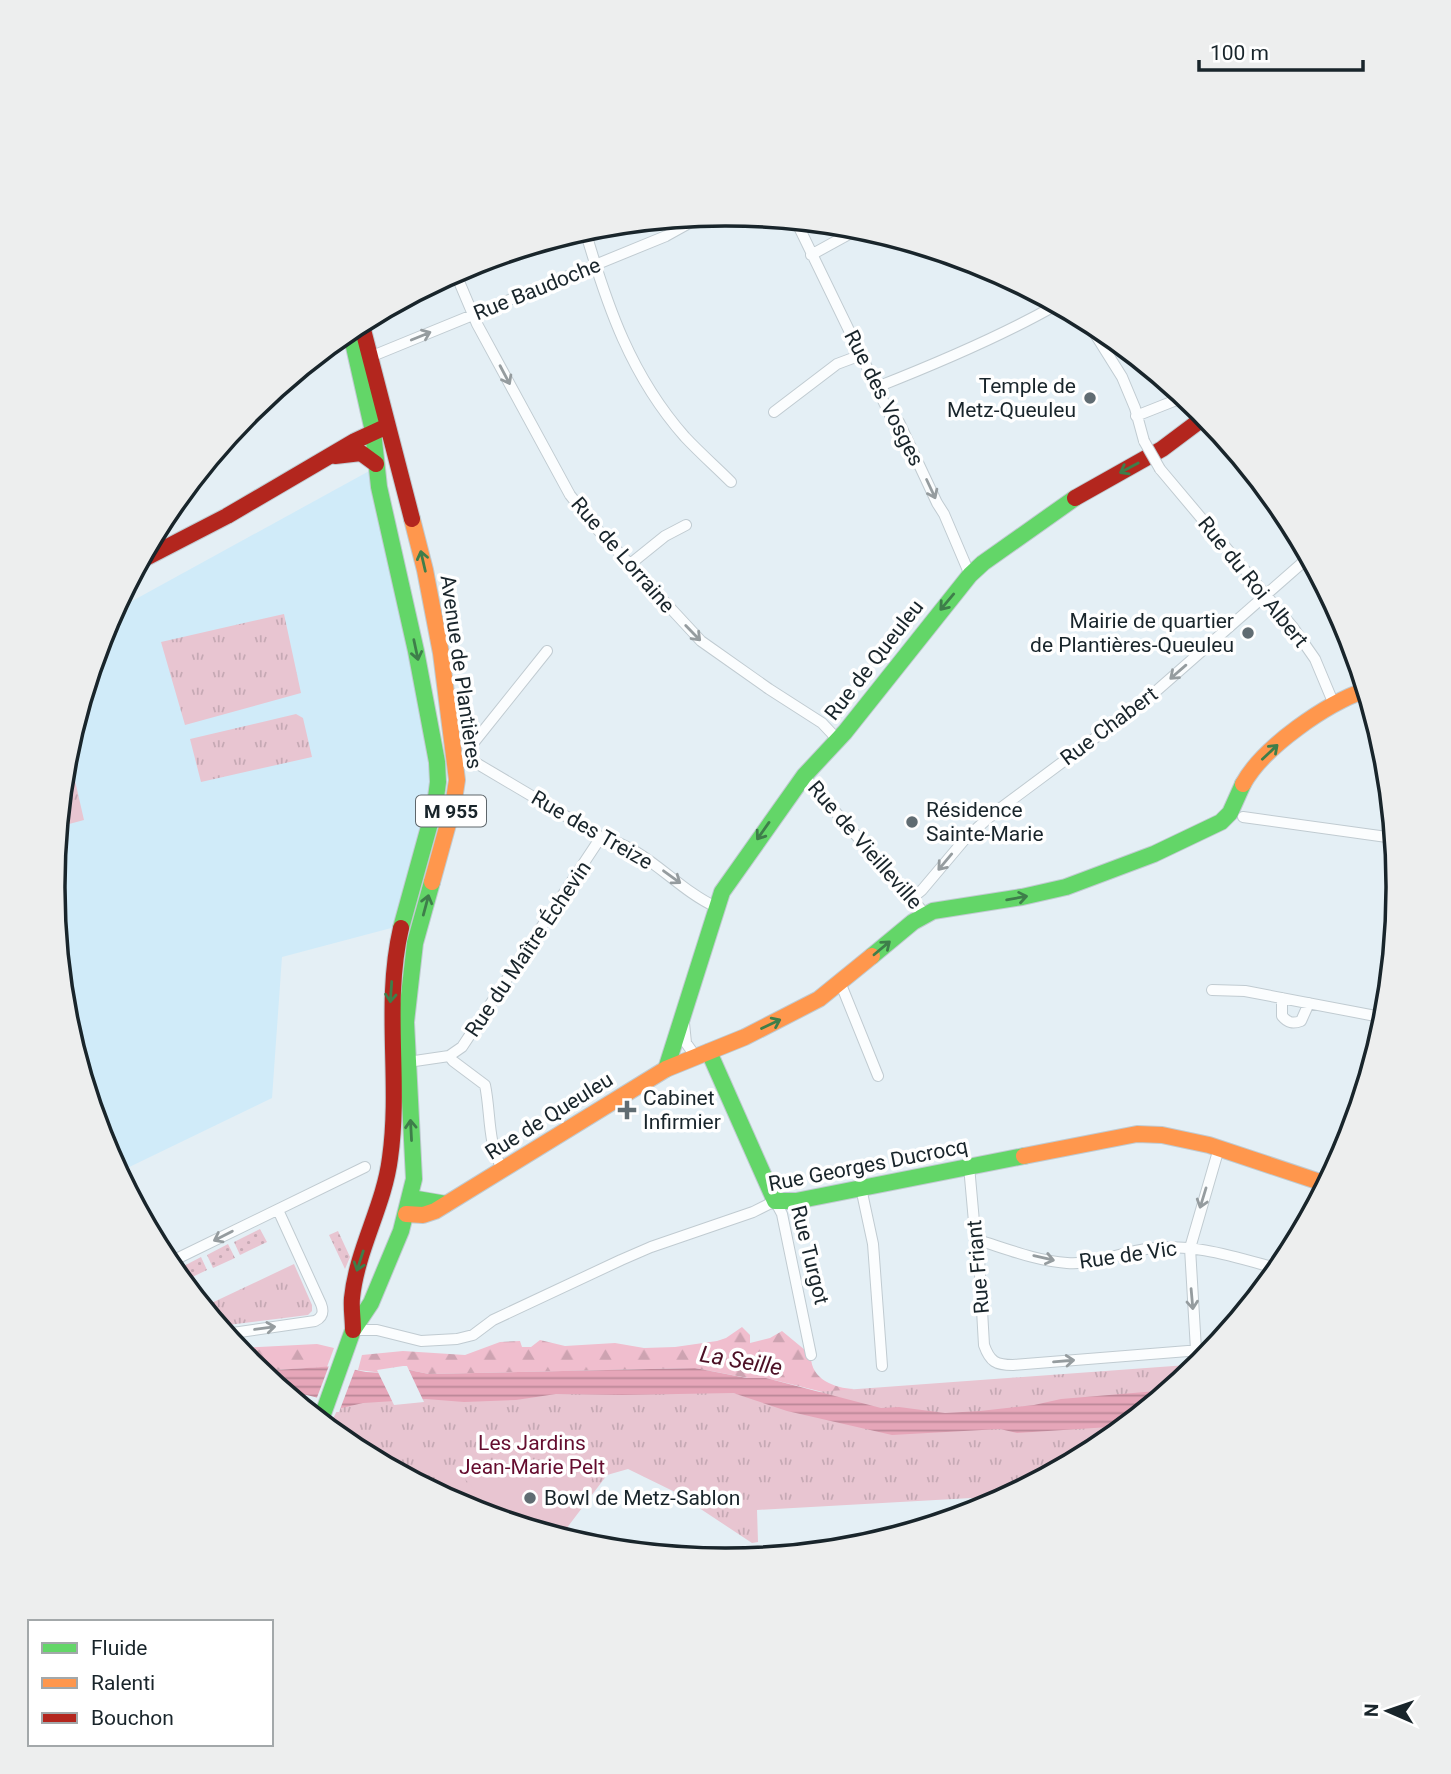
<svg xmlns="http://www.w3.org/2000/svg" width="1451" height="1774" font-family="Roboto,sans-serif">
  <style>
    .built { fill: #d0ebf9 }
    .grass { fill: url(#grass-dots) }
    .forest { fill: url(#forest-firs) }
    .park { fill: url(#park-tufts) }
    .garden { fill: #e8c5d1 }
    .water { fill: url(#water-rules) }
    .pier { fill: #e4eff5 }
    .lines { fill: none; stroke-linecap: round; stroke-linejoin: round }
    .street-casing { stroke: #c0cbd1; stroke-width: 12 }
    .fast-casing { stroke: #c0cbd1; stroke-width: 18 }
    .slow-casing { stroke: #c0cbd1; stroke-width: 18 }
    .jam-casing { stroke: #c0cbd1; stroke-width: 18 }
    .street { stroke: #fbfdfe; stroke-width: 10 }
    .fast { stroke: #63d668; stroke-width: 16 }
    .slow { stroke: #ff974d; stroke-width: 16 }
    .jam { stroke: #b3261e; stroke-width: 16 }
    .street-bridge-casing { stroke: #c0cbd1; stroke-width: 12; stroke-linecap: butt }
    .street-bridge { stroke: #fbfdfe; stroke-width: 10 }
    .oneway { stroke: #959c9f }
    .oneway2 { stroke: #3e7e4a }
    .poi-dot { fill: #606c72; stroke: #fff; stroke-width: 2.5 }
    .labels { text-anchor: middle; dominant-baseline: central; stroke-width: 7; stroke-linejoin: round; paint-order: stroke }
    .shield { fill: #fff; stroke: #5e666b; stroke-width: 2 }
    .shield-label { font-size: 19px; font-weight: bold; fill: #19252b }
    .street-label { font-size: 21px; fill: #19252b; stroke: #fff }
    .poi-label { font-size: 21px; fill: #19252b; stroke: #fff; text-anchor: start }
    .park-label { font-size: 21px; fill: #650d2f; stroke: #fff }
    .water-label { font-size: 23px; font-style: italic; fill: #4c1025; stroke: #fff }
    .rim { fill: none; stroke: #19252b; stroke-width: 3.5 }
  </style>
  <defs>
    <pattern id="grass-dots" width="8" height="8" patternUnits="userSpaceOnUse" patternTransform="scale(1.75)"><rect width="8" height="8" fill="#e8c5d1"/><path d="M2 2h.1M6 6h.1" fill="none" stroke="#c6a9b4" stroke-width="1.8" stroke-linecap="round"/></pattern>
    <pattern id="forest-firs" width="22" height="20" patternUnits="userSpaceOnUse" patternTransform="scale(1.75)"><rect width="22" height="20" fill="#f0bece"/><path d="M5 1l3.5 6h-7zM16 11l3.5 6h-7z" fill="#cda3b1"/></pattern>
    <pattern id="park-tufts" width="24" height="20" patternUnits="userSpaceOnUse" patternTransform="scale(1.75)"><rect width="24" height="20" fill="#e8c5d1"/><path d="M3 7l-1-3M5 7V3M7 7l1-3M15 17l-1-3M17 17v-4M19 17l1-3" fill="none" stroke="#c6a9b4"/></pattern>
    <pattern id="water-rules" width="6" height="5" patternUnits="userSpaceOnUse" patternTransform="scale(1.75)"><rect width="6" height="5" fill="#e6a6b9"/><path d="M0 2.5h6" fill="none" stroke="#ba8797"/></pattern>
  </defs>
  <rect width="100%" height="100%" fill="#e4eff5"/>
  <path class="built" d="M371,470l62,302 -3,32 -35,123 -113,30 -10,141 -153,74 -15,-28 -39,-126 -12,-131 13,-132 38,-126 10,-18z"/>
  <path class="grass" d="M260,1229l7,13 -27,13 -6,-13z
    M338,1231l12,26 -5,12 -16,-34z
    M228,1244l7,14 -22,10 -6,-13z
    M201,1257l6,13 -21,10 -6,-12z"/>
  <path class="forest" d="M742,1327l8,8v8l20,-5 12,-7 29,24c-1,24 23,33 43,34l-15,7 -73,-18h-18l-53,-10 -266,6 -25,-5 -21,4 -25,-3 4,-15 41,-4 62,4 35,-13 20,-1 2,6h9l9,-7 25,6 50,-3 29,5 31,-1 42,-6 9,-3z
    M317,1344l17,4 -7,19 -51,3 -13,4 -14,-11 -12,-15z"/>
  <path class="park" d="M284,614l17,79 -116,32 -24,-83z
    M296,714l7,4 9,39 -111,25 -11,-43z
    M66,770l7,2 11,48 -26,7 6,-56z
    M294,1264l18,41v6l-4,4 -88,11 -17,-19z
    M1201,1364l-102,83 -92,49 -250,14 1,32 -6,1 -77,-51 -47,-23 -21,6 -47,62 -92,-28 -117,-63 -22,-19 18,-37 364,-10 22,13 14,4z"/>
  <path class="garden" d="M468,1470l127,5 -44,59 -51,-16 -36,-40z"/>
  <path class="water" d="M336,1366l30,6 17,1 21,-4 25,5 266,-6 52,10h19l115,30 18,-1 46,6 35,-2 54,-6 27,-6 108,-9 -44,36 -108,7 -17,-4 -108,6 -105,-24 -54,-18 -111,2 -66,-1 -40,6 -52,2 -38,-3 -63,4 -26,6c-17,-13 -29,-15 -49,-15l-25,-20 13,-4z"/>
  <path class="pier" d="M330,1363l26,4 -17,45h-4l-19,-12z
    M403,1366h4l17,36 -30,3 -17,-35z"/>
  <g class="lines">
    <defs>
      <path id="street" d="M796,221l96,198 7,3 38,81 7,11 26,61
        M585,230c22,76 46,146 100,207 15,16 31,30 46,45
        M811,255l49,-27
        M455,272l22,52 93,171 28,35 103,111 68,48 53,34 16,17
        M1087,321l35,56 13,31 9,33
        M370,357l296,-121 36,-20
        M877,387c61,-24 123,-50 179,-82
        M774,412l63,-48 24,-9
        M1136,416l48,-19
        M1160,469l132,157 23,33 18,43
        M629,565l36,-29 21,-11
        M466,757l135,80c46,11 74,51 115,70
        M462,762l13,-21 72,-90
        M804,776l122,139
        M1243,817l151,21
        M912,898l10,-8 43,-51 29,-26 152,-113 163,-143
        M840,982l38,94
        M1212,990l33,1 141,27
        M1282,998v18c6,7 11,8 19,5l8,-18
        M684,1023l2,20 10,14
        M449,1056l4,5 32,24c6,28 2,59 18,85
        M408,1062l41,-6 13,-9 139,-210
        M969,1166l6,67 3,7 6,105c6,17 12,20 29,20l200,-16
        M861,1188l12,56 9,122
        M978,1240c29,9 59,21 89,23 27,2 53,-10 79,-14 46,-7 89,8 133,20
        M168,1263l197,-96
        M353,1330h24l44,11 36,-2 16,-4 20,-15 128,-60 30,-13 102,-35 22,-11 7,13 29,141
        M226,1334l89,-13c8,-4 9,-9 6,-17l-43,-94
        M1196,1350l-6,-102 29,-100"/>
      <path id="fast" d="M350,329l23,102 6,56 37,164 21,111 1,20 -3,23 -34,123
        M872,956l41,-34 20,-11 89,-14 44,-10 88,-33 67,-32 9,-9 13,-29
        M709,1052l66,149h21l228,-45
        M666,1069l56,-177 82,-116 41,-44 125,-157 13,-12 92,-65
        M411,1198l35,6
        M323,1423v-9l30,-84 18,-27 30,-72 13,-52 -8,-157 9,-79 17,-61"/>
      <path id="slow" d="M412,519l13,51 16,83 16,127 -4,26 -21,76
        M1243,784c20,-37 84,-81 123,-94
        M1024,1156l113,-22 25,1 47,10 117,39
        M406,1214l17,1 12,-4 231,-142 79,-32 74,-38 53,-43"/>
      <path id="jam" d="M361,322l51,197
        M335,456l26,-3 15,11
        M1075,498l87,-49 44,-33
        M140,561l87,-45 128,-75 28,-13
        M353,1330c0,-11 -2,-22 -1,-32 5,-49 32,-92 38,-140 11,-77 -7,-153 11,-230"/>
    </defs>
    <use href="#street" class="street-casing"/>
    <use href="#fast" class="fast-casing"/>
    <use href="#slow" class="slow-casing"/>
    <use href="#jam" class="jam-casing"/>
    <use href="#street" class="street"/>
    <use href="#fast" class="fast"/>
    <use href="#slow" class="slow"/>
    <use href="#jam" class="jam"/>
    <defs>
      <path id="street-bridge" d="M1144,441l16,28"/>
    </defs>
    <use href="#street-bridge" class="street-bridge-casing"/>
    <use href="#street-bridge" class="street-bridge"/>
  </g>
  <defs><path id="oneway-shaft" d="M-6 0H5M1.5-3L5.5 0L1.5 3" fill="none" stroke-width="1.6" stroke-linecap="round" stroke-linejoin="round" transform="scale(1.75)"/></defs>
  <g class="oneway">
    <use href="#oneway-shaft" transform="translate(421 336) rotate(-22)"/>
    <use href="#oneway-shaft" transform="translate(505 375) rotate(62)"/>
    <use href="#oneway-shaft" transform="translate(931 489) rotate(65)"/>
    <use href="#oneway-shaft" transform="translate(693 633) rotate(46)"/>
    <use href="#oneway-shaft" transform="translate(1178 672) rotate(139)"/>
    <use href="#oneway-shaft" transform="translate(945 862) rotate(130)"/>
    <use href="#oneway-shaft" transform="translate(672 877) rotate(36)"/>
    <use href="#oneway-shaft" transform="translate(1203 1198) rotate(107)"/>
    <use href="#oneway-shaft" transform="translate(223 1236) rotate(153)"/>
    <use href="#oneway-shaft" transform="translate(1044 1258) rotate(13)"/>
    <use href="#oneway-shaft" transform="translate(1192 1299) rotate(85)"/>
    <use href="#oneway-shaft" transform="translate(265 1328) rotate(-8)"/>
    <use href="#oneway-shaft" transform="translate(1064 1361) rotate(-5)"/>
  </g>
  <g class="oneway2">
    <use href="#oneway-shaft" transform="translate(1129 468) rotate(152)"/>
    <use href="#oneway-shaft" transform="translate(423 561) rotate(-103)"/>
    <use href="#oneway-shaft" transform="translate(947 602) rotate(130)"/>
    <use href="#oneway-shaft" transform="translate(416 650) rotate(78)"/>
    <use href="#oneway-shaft" transform="translate(1270 752) rotate(-43)"/>
    <use href="#oneway-shaft" transform="translate(763 831) rotate(125)"/>
    <use href="#oneway-shaft" transform="translate(1017 898) rotate(-10)"/>
    <use href="#oneway-shaft" transform="translate(426 905) rotate(-75)"/>
    <use href="#oneway-shaft" transform="translate(882 948) rotate(-40)"/>
    <use href="#oneway-shaft" transform="translate(391 992) rotate(94)"/>
    <use href="#oneway-shaft" transform="translate(771 1024) rotate(-25)"/>
    <use href="#oneway-shaft" transform="translate(411 1130) rotate(-93)"/>
    <use href="#oneway-shaft" transform="translate(360 1261) rotate(108)"/>
  </g>
  <g class="poi-dot">
    <circle cx="1090" cy="398" r="7"/>
    <circle cx="1248" cy="633" r="7"/>
    <circle cx="912" cy="822" r="7"/>
    <path d="M623.5 1099.5h7v7h7v7h-7v7h-7v-7h-7v-7h7z"/>
    <circle cx="530" cy="1498" r="7"/>
  </g>
  <g class="labels">
    <rect class="shield" x="416" y="795.5" width="70" height="31" rx="5"/>
    <g class="shield-label">
      <text x="451" y="811">M 955</text>
    </g>
    <g class="street-label">
      <text transform="translate(537 289) rotate(-22)">Rue Baudoche</text>
      <text transform="translate(884 398) rotate(63)">Rue des Vosges</text>
      <text transform="translate(623 555) rotate(49)">Rue de Lorraine</text>
      <text transform="translate(1253 582) rotate(51)">Rue du Roi Albert</text>
      <text transform="translate(874 660) rotate(-52)">Rue de Queuleu</text>
      <text transform="translate(461 672) rotate(82)">Avenue de Plantières</text>
      <text transform="translate(1109 726) rotate(-37)">Rue Chabert</text>
      <text transform="translate(592 830) rotate(30)">Rue des Treize</text>
      <text transform="translate(865 845) rotate(49)">Rue de Vieilleville</text>
      <text transform="translate(528 949) rotate(-56)">Rue du Maître Échevin</text>
      <text transform="translate(549 1116) rotate(-32)">Rue de Queuleu</text>
      <text transform="translate(868 1165) rotate(-11)">Rue Georges Ducrocq</text>
      <text transform="translate(810 1255) rotate(76)">Rue Turgot</text>
      <text transform="translate(1128 1255) rotate(-8)">Rue de Vic</text>
      <text transform="translate(978 1267) rotate(-95)">Rue Friant</text>
    </g>
    <g class="poi-label">
      <text x="1076" y="386" text-anchor="end">Temple de<tspan x="1076" dy="24">Metz-Queuleu</tspan></text>
      <text x="1234" y="621" text-anchor="end">Mairie de quartier<tspan x="1234" dy="24">de Plantières-Queuleu</tspan></text>
      <text x="926" y="810">Résidence<tspan x="926" dy="24">Sainte-Marie</tspan></text>
      <text x="643" y="1098">Cabinet<tspan x="643" dy="24">Infirmier</tspan></text>
      <text x="544" y="1498">Bowl de Metz-Sablon</text>
    </g>
    <g class="park-label">
      <text x="532" y="1443">Les Jardins<tspan x="532" dy="24">Jean-Marie Pelt</tspan></text>
    </g>
    <g class="water-label">
      <text transform="translate(741 1361) rotate(10)">La Seille</text>
    </g>
  </g>
  <path d="M0 0H1451V1774H0ZM725 226H726A660 660 0 0 1 1386 886V888A660 660 0 0 1 726 1548H725A660 660 0 0 1 65 888V886A660 660 0 0 1 725 226Z" fill="#edeeee" fill-rule="evenodd"/>
  <path class="rim" d="M725 226H726A660 660 0 0 1 1386 886V888A660 660 0 0 1 726 1548H725A660 660 0 0 1 65 888V886A660 660 0 0 1 725 226Z"/>
  <rect x="28" y="1620" width="245" height="126" fill="#ffffff" stroke="#a3a8aa" stroke-width="2"/>
  <rect x="42" y="1643" width="35" height="10" fill="#63d668" stroke="#a3a8aa" stroke-width="2"/>
  <text x="91" y="1655" font-size="21" fill="#19252b">Fluide</text>
  <rect x="42" y="1678" width="35" height="10" fill="#ff974d" stroke="#a3a8aa" stroke-width="2"/>
  <text x="91" y="1690" font-size="21" fill="#19252b">Ralenti</text>
  <rect x="42" y="1713" width="35" height="10" fill="#b3261e" stroke="#a3a8aa" stroke-width="2"/>
  <text x="91" y="1725" font-size="21" fill="#19252b">Bouchon</text>
  <g transform="translate(1388 1711) rotate(272)" stroke="#ffffff" stroke-width="5" paint-order="stroke">
  <path d="M0-5L12 26L0 18L-12 26Z" fill="#19252b"/>
  <text y="-10" font-size="19" font-weight="bold" text-anchor="middle" fill="#19252b">N</text>
  </g>
  <path d="M1199 60v10h164v-10" fill="none" stroke="#19252b" stroke-width="3.5"/>
  <text x="1210" y="60" font-size="21" fill="#19252b" stroke="#ffffff" stroke-width="5" paint-order="stroke">100 m</text>
</svg>
